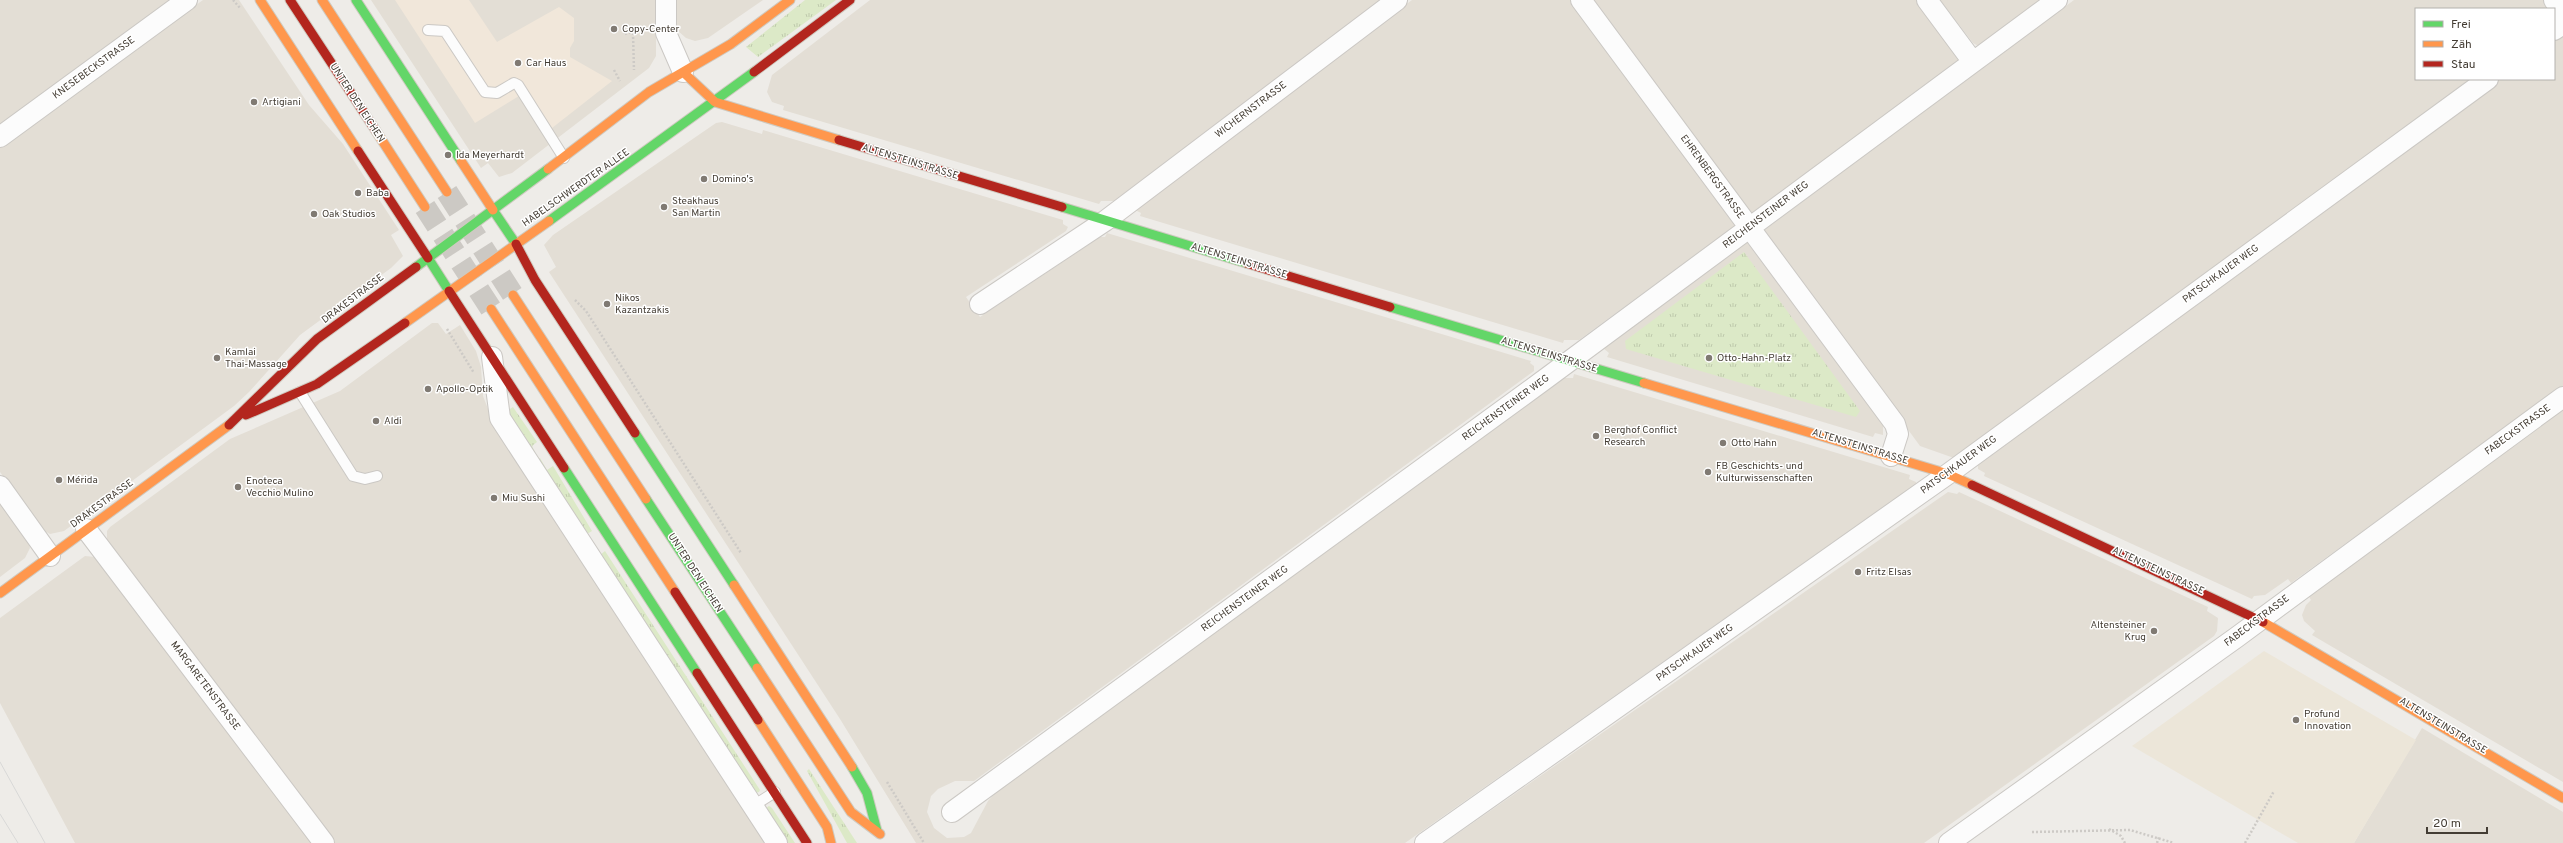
<svg xmlns="http://www.w3.org/2000/svg" width="2563" height="843" font-family="Overpass,sans-serif">
  <style>
    .residential { fill: #e3ded5 }
    .commercial { fill: #f1e7da }
    .education { fill: #ece6d9 }
    .grass { fill: url(#grass-tufts) }
    .lines { fill: none; stroke-linecap: round; stroke-linejoin: round }
    .primary-tunnel { stroke: #ccc9c4; stroke-width: 22; stroke-dasharray: 22 11; stroke-linecap: butt }
    .lane-casing { stroke: #cbc8c4; stroke-width: 12 }
    .street-casing { stroke: #cbc8c4; stroke-width: 22 }
    .fast-casing { stroke: #cfcac0; stroke-width: 11 }
    .slow-casing { stroke: #cfcac0; stroke-width: 11 }
    .jam-casing { stroke: #cfcac0; stroke-width: 11 }
    .path { stroke: #cdcac6; stroke-width: 2.5; stroke-dasharray: 2 2; stroke-linecap: butt }
    .lane { stroke: #fcfcfc; stroke-width: 10 }
    .street { stroke: #fcfcfc; stroke-width: 20 }
    .fast { stroke: #63d668; stroke-width: 9 }
    .slow { stroke: #ff974d; stroke-width: 9 }
    .jam { stroke: #b3261e; stroke-width: 9 }
    .tram { stroke: #d8d8d7; stroke-width: 1 }
    .poi-dot { fill: #807a73; stroke: #fff; stroke-width: 1.5 }
    .labels { text-anchor: middle; dominant-baseline: central; stroke-width: 3; stroke-linejoin: round; paint-order: stroke }
    .poi-label { font-size: 10px; fill: #443d34; stroke: #fff; text-anchor: start }
    .street-label { font-size: 10px; fill: #443d34; stroke: #fff }
  </style>
  <defs>
    <pattern id="grass-tufts" width="24" height="20" patternUnits="userSpaceOnUse"><rect width="24" height="20" fill="#dce9c7"/><path d="M3 7l-1-3M5 7V3M7 7l1-3M15 17l-1-3M17 17v-4M19 17l1-3" fill="none" stroke="#bec9ac"/></pattern>
  </defs>
  <rect width="100%" height="100%" fill="#eeece8"/>
  <path class="residential" d="M0,0h173l-173,126z
    M203,0h36l70,105 34,39 56,86 -8,5 12,21 -12,12 -91,67 -51,57 -15,14 -170,125 -14,3 -9,-5 -41,-57v-324z
    M371,0h285v56l-7,12 -137,105 -13,4 -11,-14 -7,5z
    M674,0h89l-55,38 -13,3 -9,-3 -9,-8z
    M870,0h512l-268,201h-13l-2,3 -316,-94 1,-4 -12,-4 -5,-10 5,-17z
    M1412,0h158l165,226 -156,114h-15l-1,3 -423,-127 1,-3 -6,-3 3,-4z
    M1593,0h324l41,54 2,7 -209,153z
    M1940,0h104l-64,47 -7,-4z
    M2074,0h470l6,9h-134v70h54l-507,375 -9,4 -34,-12 -157,-215z
    M2563,35v351l-272,197 -3,-4 -23,16 -11,1 -2,3 -268,-123 1,-3 -7,-4v-4l521,-386h55v-41z
    M722,122l40,12 1,-4 300,90v4l5,3 -2,4 -100,66 14,20 120,-80h5l2,-4 424,128 -1,2 4,3v5l-560,410h-19l-17,8 -7,7 -4,16 7,16 13,10 17,-1 7,-4 17,-32 11,-12 564,-411h10l1,-4 336,101 -1,4 7,3v2l-511,359h-489l-76,-124 -291,-447 7,-5 -12,-22 9,-10 163,-112z
    M1746,241l137,184v10l-8,-2 -2,4 -266,-80 2,-4 -6,-5z
    M432,323h6l8,11 14,-9 16,26 5,16 2,29 10,26 276,421h-434l-228,-303v-9l3,-4 120,-88 110,-48z
    M2563,409v373l-251,-147 3,-4 -11,-10 -2,-6 4,-10 5,-5 -3,-5z
    M1948,492l9,2 2,-2 249,115 -1,4 11,7 -1,13 -3,5 -290,207h-480z
    M0,502l29,42 1,4 -5,10 -25,19z
    M85,556l10,1 218,286h-238l-75,-140v-85z
    M2422,728l141,84v31h-209z"/>
  <path class="commercial" d="M395,0h74l28,42 62,-35 15,11v23l-4,7v9l42,24 -60,47 -25,-37 -52,32z"/>
  <path class="education" d="M2264,651l152,89 -62,103h-56l-166,-97z"/>
  <path class="grass" d="M805,0h31l-78,57 -12,-10z
    M1744,252l116,159 -4,6 -230,-68 -1,-8z
    M513,407l24,35 -5,4 3,6 -3,1 -25,-42z
    M540,458l7,12 6,-4 39,65 -5,3 -50,-74z
    M605,551l155,239 -1,2 -4,1 -155,-238z
    M809,769l48,74h-10l-40,-72z
    M769,806l3,2 23,35h-9l-20,-35z"/>
  <g class="lines">
    <path class="primary-tunnel" d="M447,192l66,103
      M425,207l66,102"/>
    <defs>
      <path id="lane" d="M428,30l17,1 40,61 12,1 17,-10 4,2 46,73
        M300,392l53,84 12,3 12,-3
        M753,806l22,-14"/>
      <path id="street" d="M666,0v33l17,39
        M1581,0l314,424 3,10 -7,22
        M1927,0l46,62
        M2554,0l9,13
        M2554,30l9,-6
        M0,137l187,-137
        M980,304l125,-83 292,-221
        M492,357l8,61 277,425
        M0,486l50,70
        M86,529l238,314
        M952,812l596,-435 509,-377
        M1425,843l523,-369 540,-395
        M1949,843l288,-206 326,-240"/>
      <path id="fast" d="M356,0l105,161
        M1062,207l184,56
        M493,210l23,34
        M549,221l205,-149
        M428,258l21,33
        M416,267l132,-98
        M1390,307l254,76
        M635,433l99,152
        M564,468l133,205
        M646,499l111,169
        M852,767l15,26 10,38"/>
      <path id="slow" d="M260,0l98,151
        M322,0l125,192
        M683,72l32,30 124,38
        M376,131l49,76
        M461,161l32,49
        M548,169l101,-77 82,-48 59,-44
        M513,295l133,204
        M491,309l184,283
        M405,323l144,-102
        M1644,383l304,91 24,11
        M734,585l118,182
        M0,593l229,-168
        M2263,622l300,176
        M757,668l94,144 29,22
        M758,720l69,107 4,16"/>
      <path id="jam" d="M290,0l86,131
        M754,72l96,-72
        M839,140l223,67
        M358,151l70,107
        M516,244l19,36 100,153
        M1246,263l144,44
        M449,291l115,177
        M246,415l71,-31 88,-61
        M229,425l88,-86 99,-72
        M1972,485l291,137
        M675,592l83,128
        M697,673l110,170"/>
    </defs>
    <use href="#lane" class="lane-casing"/>
    <use href="#street" class="street-casing"/>
    <use href="#fast" class="fast-casing"/>
    <use href="#slow" class="slow-casing"/>
    <use href="#jam" class="jam-casing"/>
    <path class="path" d="M233,0l7,8
      M633,33l1,37
      M625,34l21,-7
      M614,70l6,11
      M575,300l11,11 155,242
      M447,329l27,44
      M887,782l37,61
      M2109,829l12,7 4,7
      M2032,832l98,-2 44,13
      M2157,843l2,-6
      M2245,843l29,-52"/>
    <use href="#lane" class="lane"/>
    <use href="#street" class="street"/>
    <use href="#fast" class="fast"/>
    <use href="#slow" class="slow"/>
    <use href="#jam" class="jam"/>
    <path class="tram" d="M0,762l45,81
      M0,814l18,29"/>
  </g>
  <g class="poi-dot">
    <circle cx="614" cy="29" r="4"/>
    <circle cx="518" cy="63" r="4"/>
    <circle cx="254" cy="102" r="4"/>
    <circle cx="448" cy="155" r="4"/>
    <circle cx="704" cy="179" r="4"/>
    <circle cx="358" cy="193" r="4"/>
    <circle cx="664" cy="207" r="4"/>
    <circle cx="314" cy="214" r="4"/>
    <circle cx="607" cy="304" r="4"/>
    <circle cx="217" cy="358" r="4"/>
    <circle cx="1709" cy="358" r="4"/>
    <circle cx="428" cy="389" r="4"/>
    <circle cx="376" cy="421" r="4"/>
    <circle cx="1596" cy="436" r="4"/>
    <circle cx="1723" cy="443" r="4"/>
    <circle cx="1708" cy="472" r="4"/>
    <circle cx="59" cy="480" r="4"/>
    <circle cx="238" cy="487" r="4"/>
    <circle cx="494" cy="498" r="4"/>
    <circle cx="1858" cy="572" r="4"/>
    <circle cx="2154" cy="631" r="4"/>
    <circle cx="2296" cy="720" r="4"/>
  </g>
  <g class="labels">
    <g class="poi-label">
      <text x="622" y="29">Copy-Center</text>
      <text x="526" y="63">Car Haus</text>
      <text x="262" y="102">Artigiani</text>
      <text x="456" y="155">Ida Meyerhardt</text>
      <text x="712" y="179">Domino's</text>
      <text x="366" y="193">Baba</text>
      <text x="672" y="201">Steakhaus<tspan x="672" dy="12">San Martin</tspan></text>
      <text x="322" y="214">Oak Studios</text>
      <text x="615" y="298">Nikos<tspan x="615" dy="12">Kazantzakis</tspan></text>
      <text x="225" y="352">Kamlai<tspan x="225" dy="12">Thai-Massage</tspan></text>
      <text x="1717" y="358">Otto-Hahn-Platz</text>
      <text x="436" y="389">Apollo-Optik</text>
      <text x="384" y="421">Aldi</text>
      <text x="1604" y="430">Berghof Conflict<tspan x="1604" dy="12">Research</tspan></text>
      <text x="1731" y="443">Otto Hahn</text>
      <text x="1716" y="466">FB Geschichts- und<tspan x="1716" dy="12">Kulturwissenschaften</tspan></text>
      <text x="67" y="480">Mérida</text>
      <text x="246" y="481">Enoteca<tspan x="246" dy="12">Vecchio Mulino</tspan></text>
      <text x="502" y="498">Miu Sushi</text>
      <text x="1866" y="572">Fritz Elsas</text>
      <text x="2146" y="625" text-anchor="end">Altensteiner<tspan x="2146" dy="12">Krug</tspan></text>
      <text x="2304" y="714">Profund<tspan x="2304" dy="12">Innovation</tspan></text>
    </g>
    <g class="street-label">
      <text transform="translate(94 68) rotate(-36)">KNESEBECKSTRASSE</text>
      <text transform="translate(357 103) rotate(57)">UNTER DEN EICHEN</text>
      <text transform="translate(1251 110) rotate(-37)">WICHERNSTRASSE</text>
      <text transform="translate(910 162) rotate(17)">ALTENSTEINSTRASSE</text>
      <text transform="translate(1712 177) rotate(54)">EHRENBERGSTRASSE</text>
      <text transform="translate(576 188) rotate(-35)">HABELSCHWERDTER ALLEE</text>
      <text transform="translate(1766 215) rotate(-37)">REICHENSTEINER WEG</text>
      <text transform="translate(1239 261) rotate(17)">ALTENSTEINSTRASSE</text>
      <text transform="translate(2221 274) rotate(-36)">PATSCHKAUER WEG</text>
      <text transform="translate(353 299) rotate(-37)">DRAKESTRASSE</text>
      <text transform="translate(1549 355) rotate(17)">ALTENSTEINSTRASSE</text>
      <text transform="translate(1506 408) rotate(-36)">REICHENSTEINER WEG</text>
      <text transform="translate(2518 430) rotate(-36)">FABECKSTRASSE</text>
      <text transform="translate(1860 447) rotate(17)">ALTENSTEINSTRASSE</text>
      <text transform="translate(1959 465) rotate(-36)">PATSCHKAUER WEG</text>
      <text transform="translate(102 504) rotate(-36)">DRAKESTRASSE</text>
      <text transform="translate(2158 571) rotate(25)">ALTENSTEINSTRASSE</text>
      <text transform="translate(695 573) rotate(57)">UNTER DEN EICHEN</text>
      <text transform="translate(1245 599) rotate(-36)">REICHENSTEINER WEG</text>
      <text transform="translate(2257 621) rotate(-37)">FABECKSTRASSE</text>
      <text transform="translate(1695 653) rotate(-35)">PATSCHKAUER WEG</text>
      <text transform="translate(205 686) rotate(53)">MARGARETENSTRASSE</text>
      <text transform="translate(2443 726) rotate(31)">ALTENSTEINSTRASSE</text>
    </g>
  </g>
  <rect x="2415" y="8" width="140" height="72" fill="#ffffff" stroke="#b4b1ae"/>
  <rect x="2423" y="21" width="20" height="6" fill="#63d668" stroke="#b4b1ae"/>
  <text x="2451" y="28" font-size="12" fill="#443d34">Frei</text>
  <rect x="2423" y="41" width="20" height="6" fill="#ff974d" stroke="#b4b1ae"/>
  <text x="2451" y="48" font-size="12" fill="#443d34">Zäh</text>
  <rect x="2423" y="61" width="20" height="6" fill="#b3261e" stroke="#b4b1ae"/>
  <text x="2451" y="68" font-size="12" fill="#443d34">Stau</text>
  <path d="M2427 827v6h60v-6" fill="none" stroke="#443d34" stroke-width="2"/>
  <text x="2433" y="827" font-size="12" fill="#443d34" stroke="#ffffff" stroke-width="3" paint-order="stroke">20 m</text>
</svg>
